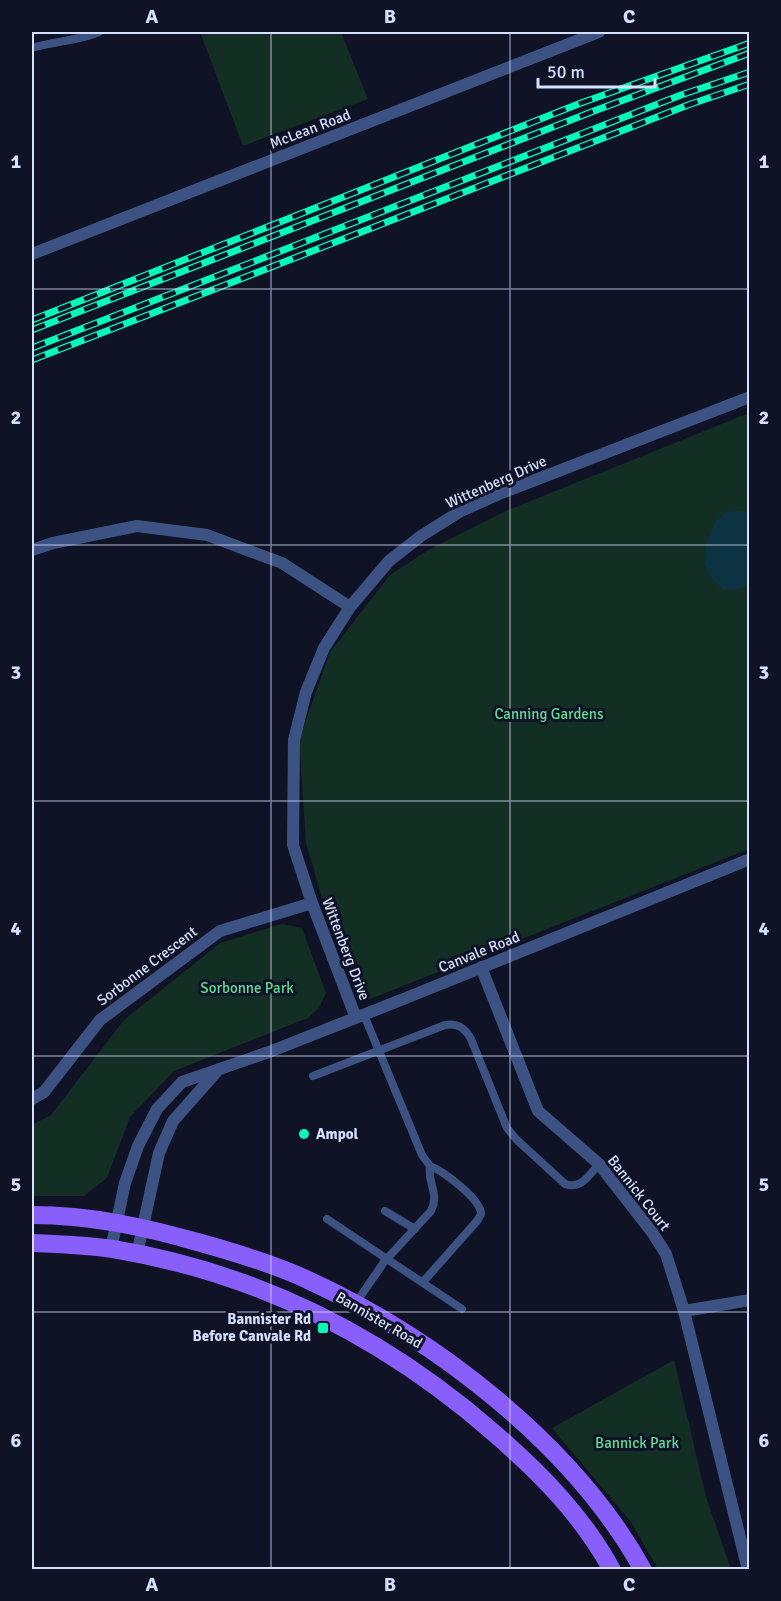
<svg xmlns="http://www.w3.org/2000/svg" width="781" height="1601" font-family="Signika,sans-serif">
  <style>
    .green { fill: #132f24 }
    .water { fill: #0b3342 }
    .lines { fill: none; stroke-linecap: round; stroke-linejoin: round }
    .service { stroke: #3c5283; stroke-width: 8 }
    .minor { stroke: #3c5283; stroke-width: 12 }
    .primary { stroke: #895ffb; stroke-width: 18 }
    .rail-casing { stroke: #06f9bb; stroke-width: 7 }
    .rail { stroke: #0f1325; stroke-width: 4.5; stroke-dasharray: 14; stroke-linecap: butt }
    .grid { fill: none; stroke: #d5dffe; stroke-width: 1.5; stroke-opacity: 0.55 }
    .poi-dot { fill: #06f9bb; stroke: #0f1325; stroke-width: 2 }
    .labels { text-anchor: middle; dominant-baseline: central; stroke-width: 6; stroke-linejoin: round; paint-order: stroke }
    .street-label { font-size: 15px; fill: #d5dffe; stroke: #0f1325 }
    .park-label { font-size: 15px; fill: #62dd93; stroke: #0f1325 }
    .poi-label { font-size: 15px; font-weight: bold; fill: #d5dffe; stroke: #0f1325; text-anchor: start }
    .neatline { fill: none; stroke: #d5dffe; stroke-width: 2 }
    .grid-label { font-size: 20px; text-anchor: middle; font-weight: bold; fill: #d5dffe }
  </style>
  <rect width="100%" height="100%" fill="#0f1325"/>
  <path class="green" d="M200,32h141l27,67 -125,47z
    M749,413v436l-384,152 -42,-100 -17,-58 -7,-103 31,-88 60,-77 40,-26 78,-39z
    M282,924l20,4 24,65 -7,15 -11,10 -134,53 -44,46 -23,61 -23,18h-52v-71l19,-10 73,-95 96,-77z
    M674,1360l32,137 25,72h-73l-27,-47 -79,-94z"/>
  <path class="water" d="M729,510l20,2v71l-9,6 -16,1 -12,-11 -8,-15 3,-25 9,-18z"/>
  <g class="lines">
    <path class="service" d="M32,48c21,-7 47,-7 67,-16
      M313,1076l132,-51c13,-2 20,3 26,14l36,89 10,12 48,44c16,6 24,-9 34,-20
      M385,1211l30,18
      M327,1219l135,90
      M423,1282l54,-61 4,-7c0,-15 -38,-43 -51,-48
      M356,1303l28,-41 47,-51c9,-18 -4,-27 -1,-45l-8,-11 -58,-140"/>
    <path class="minor" d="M32,254l567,-222
      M32,550l21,-7 84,-17 70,9 75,28 68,44
      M481,967l57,144 61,53 53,68 14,22 18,57 64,259
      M356,1018l-44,-115 -19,-58 1,-105 12,-48 18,-44 26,-41 39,-46 32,-25 40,-25 38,-17 251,-97
      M32,1099l12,-7 56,-72 120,-89 92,-28
      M111,1249l14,-66 13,-37 19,-37 25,-27 87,-30 132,-52 349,-141
      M137,1254l22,-101 14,-32 46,-52
      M684,1311l66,-11"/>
    <path class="primary" d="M32,1215c58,0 113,12 169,28 36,10 73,21 107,37 128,59 266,165 335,290
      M32,1243c27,1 54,2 81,6 144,24 271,88 381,184 46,40 88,82 118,137"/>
    <defs>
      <path id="rail" d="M32,320l549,-217 169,-60
        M32,330l562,-219 156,-58
        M32,348l649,-253 69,-23
        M32,360l656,-255 62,-21"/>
    </defs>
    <use href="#rail" class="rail-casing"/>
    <use href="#rail" class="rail"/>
  </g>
  <path class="grid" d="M271,32v1538M510,32v1538M32,289h718M32,545h718M32,801h718M32,1056h718M32,1312h718"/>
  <g class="poi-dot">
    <circle cx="304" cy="1134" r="6"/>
    <rect x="317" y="1322" width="12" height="12" rx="3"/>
  </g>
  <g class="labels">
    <g class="street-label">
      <text transform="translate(310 129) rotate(-21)">McLean Road</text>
      <text transform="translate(496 482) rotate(-24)">Wittenberg Drive</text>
      <text transform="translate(346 949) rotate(69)">Wittenberg Drive</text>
      <text transform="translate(479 952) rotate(-22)">Canvale Road</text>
      <text transform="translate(147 966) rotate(-37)">Sorbonne Crescent</text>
      <text transform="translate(639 1193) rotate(52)">Bannick Court</text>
      <text transform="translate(379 1320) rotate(30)">Bannister Road</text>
    </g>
    <g class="park-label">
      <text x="549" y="714">Canning Gardens</text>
      <text x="247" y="988">Sorbonne Park</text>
      <text x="637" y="1443">Bannick Park</text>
    </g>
    <g class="poi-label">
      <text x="316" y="1134">Ampol</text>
      <text x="311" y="1319" text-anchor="end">Bannister Rd<tspan x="311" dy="17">Before Canvale Rd</tspan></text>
    </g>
  </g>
  <rect width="781" height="1601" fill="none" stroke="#0f1325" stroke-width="66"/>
  <path d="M538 78v9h117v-9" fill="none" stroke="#d5dffe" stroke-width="3"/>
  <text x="547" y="78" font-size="18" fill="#d5dffe" stroke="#0f1325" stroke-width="4.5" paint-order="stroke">50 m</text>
  <rect x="33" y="33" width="715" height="1535" class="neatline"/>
  <g class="grid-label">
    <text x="152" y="23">A</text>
    <text x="390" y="23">B</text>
    <text x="629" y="23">C</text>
    <text x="16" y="168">1</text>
    <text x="764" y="168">1</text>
    <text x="16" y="424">2</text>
    <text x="764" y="424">2</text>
    <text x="16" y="679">3</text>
    <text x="764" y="679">3</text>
    <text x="16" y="935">4</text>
    <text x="764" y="935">4</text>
    <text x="16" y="1191">5</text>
    <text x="764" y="1191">5</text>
    <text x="16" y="1447">6</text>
    <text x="764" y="1447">6</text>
    <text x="152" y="1591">A</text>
    <text x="390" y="1591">B</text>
    <text x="629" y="1591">C</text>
  </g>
</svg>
